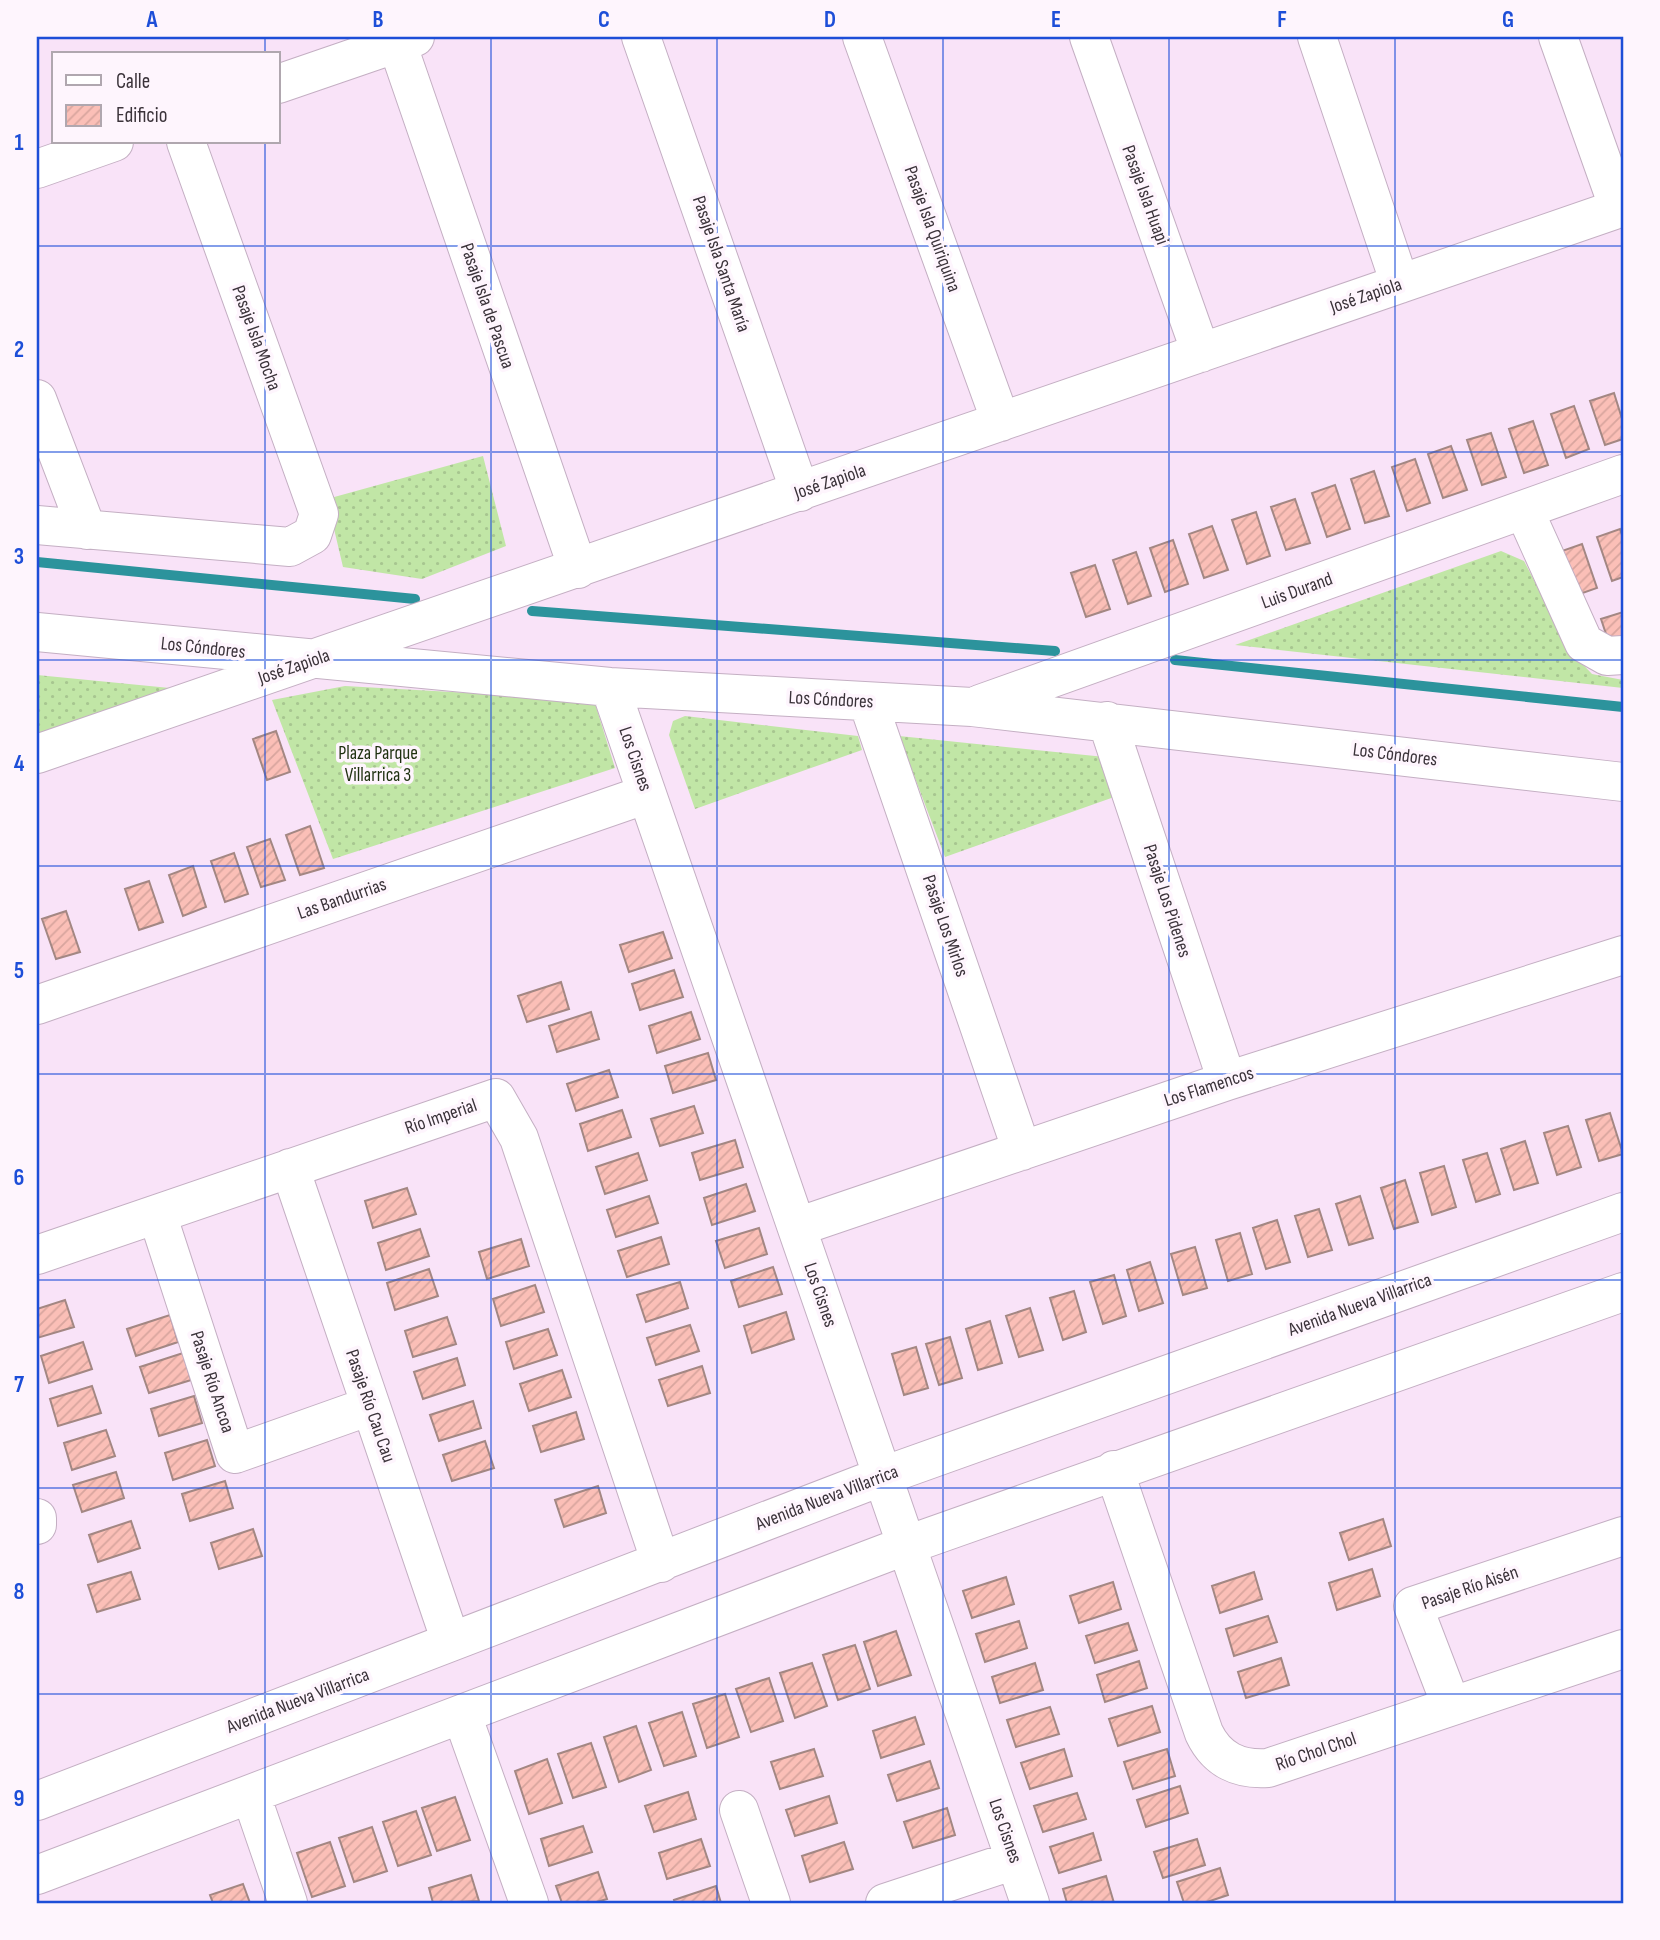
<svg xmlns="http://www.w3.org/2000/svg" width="1660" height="1940" font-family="'Sofia Sans Condensed',sans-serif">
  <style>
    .grass { fill: url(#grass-dots) }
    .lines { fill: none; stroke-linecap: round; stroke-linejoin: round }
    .stream { stroke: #2c939c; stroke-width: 10 }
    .building { fill: url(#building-hatch); stroke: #a38783; stroke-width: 2 }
    .minor-casing { stroke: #c4afc3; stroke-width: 40 }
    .minor { stroke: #fff; stroke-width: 38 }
    .grid { fill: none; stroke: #1d4ed8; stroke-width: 2; stroke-opacity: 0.55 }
    .labels { text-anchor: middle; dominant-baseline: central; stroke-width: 7; stroke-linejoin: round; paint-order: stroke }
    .street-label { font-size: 19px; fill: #3b333a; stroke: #fef5fd }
    .park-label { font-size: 19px; fill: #1e300f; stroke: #fef5fd }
    .neatline { fill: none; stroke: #1d4ed8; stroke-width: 2.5 }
    .grid-label { font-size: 23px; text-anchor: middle; font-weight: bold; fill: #1d4ed8 }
  </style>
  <defs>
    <pattern id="grass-dots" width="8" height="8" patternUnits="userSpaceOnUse" patternTransform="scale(1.75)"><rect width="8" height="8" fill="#c1e6a6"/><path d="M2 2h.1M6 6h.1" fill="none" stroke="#a7c690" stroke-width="1.8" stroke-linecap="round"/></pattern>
    <pattern id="building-hatch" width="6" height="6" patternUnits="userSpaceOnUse" patternTransform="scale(1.75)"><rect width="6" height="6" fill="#fbbfb7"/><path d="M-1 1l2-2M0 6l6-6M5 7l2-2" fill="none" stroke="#d8a59e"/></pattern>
  </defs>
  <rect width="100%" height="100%" fill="#f9e3f8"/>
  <path class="grass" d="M483,456l23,90 -84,33 -79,-12 -16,-68z
    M1501,551l23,10 48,92 20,21 31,6v8l-388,-43z
    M37,675l143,14 -143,48z
    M345,686l249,14 21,68 -282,91 -61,-159z
    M685,716l173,20 4,14 -167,59 -26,-74 4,-14z
    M899,736l206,21 12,39 -172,61z"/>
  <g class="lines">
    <path class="stream" d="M37,562l378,37
      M532,611l523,40
      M1175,660l448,47"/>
  </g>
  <path class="building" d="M1614,393l9,29v17l-18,6 -15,-44z
    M1574,406l15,43 -23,9 -15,-44z
    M1533,421l15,44 -24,8 -15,-44z
    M1491,433l15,44 -24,8 -15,-45z
    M1451,446l16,44 -24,8 -15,-44z
    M1415,459l15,44 -23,8 -15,-44z
    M1374,471l15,45 -24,7 -14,-44z
    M1335,485l15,44 -23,8 -15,-44z
    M1295,499l15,44 -24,7 -15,-43z
    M1256,512l14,44 -23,8 -15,-44z
    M1212,526l16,44 -24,8 -15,-44z
    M1620,529l3,9v39l-11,4 -15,-44z
    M1173,540l15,44 -23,8 -15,-44z
    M1582,544l15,44 -23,8 -15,-44z
    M1136,552l15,44 -23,8 -15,-44z
    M1095,565l15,44 -24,8 -15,-44z
    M1623,612v30l-13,4 -9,-27z
    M276,731l14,41 -23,8 -14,-41z
    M310,826l14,42 -24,7 -14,-40z
    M270,839l15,41 -24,7 -14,-40z
    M234,853l14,41 -23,8 -14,-41z
    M193,866l13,41 -23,9 -14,-41z
    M149,881l14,41 -24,8 -14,-41z
    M66,911l14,41 -24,7 -14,-40z
    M663,932l9,26 -43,14 -9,-27z
    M674,970l9,27 -43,13 -8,-26z
    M561,982l8,27 -42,13 -9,-26z
    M591,1012l8,27 -42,13 -8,-26z
    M691,1012l9,27 -43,14 -8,-27z
    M708,1053l8,27 -43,13 -8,-27z
    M609,1070l9,27 -42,14 -9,-27z
    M694,1106l9,27 -43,13 -9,-27z
    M622,1110l9,27 -43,14 -8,-27z
    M1610,1113l13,41 -24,7 -13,-41z
    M1568,1126l13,41 -24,8 -13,-42z
    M735,1140l8,27 -43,13 -8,-27z
    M1525,1141l13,42 -24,7 -13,-41z
    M638,1153l9,27 -42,14 -9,-27z
    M1487,1153l13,41 -24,8 -13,-42z
    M1444,1166l12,41 -24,8 -12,-42z
    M1405,1180l13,42 -24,7 -13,-41z
    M746,1184l9,27 -43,14 -8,-27z
    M407,1188l9,26 -43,14 -8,-27z
    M649,1196l9,27 -42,14 -9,-27z
    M1360,1196l13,42 -24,7 -13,-41z
    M1319,1209l13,41 -24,7 -13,-41z
    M1277,1220l13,42 -24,7 -13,-41z
    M759,1228l8,26 -42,14 -9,-27z
    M420,1229l9,27 -43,14 -8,-27z
    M1240,1233l12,41 -24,7 -12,-41z
    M661,1237l8,27 -42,13 -9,-26z
    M521,1239l8,27 -42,13 -8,-27z
    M1195,1247l12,41 -24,7 -12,-41z
    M1150,1262l13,41 -24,8 -12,-41z
    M773,1267l9,27 -43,13 -8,-26z
    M429,1269l9,27 -43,14 -8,-27z
    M1114,1275l12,41 -23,8 -13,-42z
    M680,1282l8,26 -42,14 -9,-27z
    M535,1285l9,27 -43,14 -8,-27z
    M1074,1291l12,41 -23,8 -13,-42z
    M65,1300l9,27 -37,11v-29z
    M1030,1308l13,42 -24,7 -13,-41z
    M786,1312l8,27 -42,14 -8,-27z
    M170,1315l8,27 -42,14 -9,-27z
    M447,1317l9,27 -43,13 -8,-26z
    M990,1321l12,42 -24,7 -12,-41z
    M690,1325l9,26 -43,14 -9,-27z
    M548,1329l9,26 -43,14 -8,-27z
    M950,1337l12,41 -23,7 -13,-41z
    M83,1342l9,27 -43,14 -8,-27z
    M916,1347l12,41 -24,7 -12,-41z
    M183,1353l8,27 -42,13 -9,-26z
    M457,1358l8,27 -42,14 -9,-27z
    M702,1366l8,27 -42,13 -9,-26z
    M562,1370l9,27 -42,14 -9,-27z
    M92,1386l9,27 -43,13 -8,-27z
    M194,1396l8,27 -43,13 -8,-27z
    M473,1401l8,27 -42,13 -9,-26z
    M576,1412l8,27 -43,13 -8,-26z
    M106,1430l9,26 -43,14 -8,-27z
    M207,1440l8,26 -42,14 -8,-27z
    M485,1441l9,27 -42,13 -9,-26z
    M116,1472l8,26 -42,14 -9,-27z
    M225,1481l8,27 -43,13 -8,-27z
    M598,1486l8,27 -42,14 -9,-27z
    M1383,1519l8,27 -42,14 -9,-27z
    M131,1521l9,27 -42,14 -9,-27z
    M253,1529l9,27 -43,13 -8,-26z
    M1372,1569l8,27 -43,14 -8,-27z
    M131,1572l9,27 -43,13 -9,-27z
    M1254,1572l8,27 -42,14 -8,-27z
    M1006,1577l8,27 -42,14 -9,-27z
    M1113,1582l8,27 -42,14 -9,-27z
    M1268,1616l9,26 -43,14 -8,-27z
    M1019,1621l8,27 -42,14 -9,-28z
    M1128,1623l9,27 -42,13 -9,-27z
    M896,1631l15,44 -33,11 -14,-44z
    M855,1645l15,44 -32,11 -15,-45z
    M1281,1658l8,27 -43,13 -8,-26z
    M1139,1661l8,27 -42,14 -8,-27z
    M812,1663l15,43 -32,12 -15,-45z
    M1035,1663l8,27 -43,13 -8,-26z
    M769,1678l14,43 -32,11 -15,-43z
    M725,1694l14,43 -32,11 -14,-44z
    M1152,1706l8,26 -42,14 -9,-27z
    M1050,1707l9,27 -43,13 -9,-27z
    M682,1712l14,44 -32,10 -15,-43z
    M915,1717l9,27 -43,14 -8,-27z
    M636,1726l15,44 -32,12 -15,-45z
    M591,1743l15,44 -33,11 -15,-44z
    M814,1749l9,27 -43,13 -9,-27z
    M1064,1749l8,27 -42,13 -9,-26z
    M1167,1749l8,27 -42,13 -9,-27z
    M547,1759l15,44 -33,11 -14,-43z
    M930,1761l9,27 -42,13 -9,-26z
    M1180,1786l8,27 -42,14 -9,-27z
    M688,1792l8,27 -42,13 -9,-26z
    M1077,1793l9,26 -43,13 -9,-26z
    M829,1796l8,27 -42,13 -9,-26z
    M455,1797l15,43 -33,11 -15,-43z
    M947,1808l8,27 -42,13 -9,-26z
    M416,1811l15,44 -33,11 -15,-44z
    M583,1826l9,26 -43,14 -8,-27z
    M372,1827l15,44 -33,11 -15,-44z
    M1093,1833l8,27 -42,13 -9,-26z
    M701,1839l9,27 -43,13 -8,-26z
    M1197,1839l8,26 -42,13 -9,-26z
    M330,1842l15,44 -33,11 -15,-44z
    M844,1842l9,27 -43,13 -8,-26z
    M1220,1868l8,27 -24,8h-20l-7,-21z
    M598,1872l9,27 -14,4h-31l-6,-17z
    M471,1875l8,26 -46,2 -4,-15z
    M1106,1876l8,27h-47l-4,-14z
    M243,1884l7,19h-37l-3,-8z
    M716,1886l5,17h-46l-1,-3z"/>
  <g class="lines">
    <defs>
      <path id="minor" d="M641,37l159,455
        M862,37l139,385
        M1089,37l112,316
        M1317,37l83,247
        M1558,37l61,172
        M397,43l181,526
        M278,84l137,-47
        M37,169l77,-27
        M37,399l50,131
        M1524,510l60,133 23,13 16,-1
        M37,525l253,22 22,-12 7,-21 -133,-372
        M37,632l573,55 362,20 651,75
        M610,687l420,1216
        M868,702l154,449
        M980,704l643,-230
        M1107,721l120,360
        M37,754l1586,-547
        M37,1005l610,-211
        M290,1168l161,474
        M157,1214l78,240 135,-48
        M797,1227l430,-146 396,-126
        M37,1255l459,-157 23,40 142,425
        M1114,1470l90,263c13,27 35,37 64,35l355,-119
        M37,1518v7
        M1451,1705l-38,-99 210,-70
        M462,1715l67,188
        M251,1795l37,108
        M37,1801l846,-325 740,-264
        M739,1810l32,93
        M37,1875l870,-330 716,-253
        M885,1903l130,-43"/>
    </defs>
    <use href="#minor" class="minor-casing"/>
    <use href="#minor" class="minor"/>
  </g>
  <path class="grid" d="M265,37v17M491,37v1866M717,37v1866M943,37v1866M1169,37v1866M1395,37v1866M265,142v1761M37,246h1586M37,452h1586M37,660h1586M37,866h1586M37,1074h1586M37,1280h1586M37,1488h1586M37,1694h1586"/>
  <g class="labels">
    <g class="street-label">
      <text transform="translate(1145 195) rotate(70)">Pasaje Isla Huapi</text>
      <text transform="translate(932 229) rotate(70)">Pasaje Isla Quiriquina</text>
      <text transform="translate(721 264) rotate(71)">Pasaje Isla Santa María</text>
      <text transform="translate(1366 296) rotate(-19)">José Zapiola</text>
      <text transform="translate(487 306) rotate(71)">Pasaje Isla de Pascua</text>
      <text transform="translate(256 338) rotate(70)">Pasaje Isla Mocha</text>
      <text transform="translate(830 482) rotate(-19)">José Zapiola</text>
      <text transform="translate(1297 591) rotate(-20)">Luis Durand</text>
      <text transform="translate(203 648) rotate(6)">Los Cóndores</text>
      <text transform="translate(294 667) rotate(-19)">José Zapiola</text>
      <text transform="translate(831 700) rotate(3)">Los Cóndores</text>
      <text transform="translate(1395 755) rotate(7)">Los Cóndores</text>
      <text transform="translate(635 759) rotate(71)">Los Cisnes</text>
      <text transform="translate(342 899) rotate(-19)">Las Bandurrias</text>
      <text transform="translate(1167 901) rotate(72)">Pasaje Los Pidenes</text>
      <text transform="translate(945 926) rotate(71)">Pasaje Los Mirlos</text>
      <text transform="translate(1209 1087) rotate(-18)">Los Flamencos</text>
      <text transform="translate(441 1117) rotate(-19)">Río Imperial</text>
      <text transform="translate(820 1295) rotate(71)">Los Cisnes</text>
      <text transform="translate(1360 1305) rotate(-20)">Avenida Nueva Villarrica</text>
      <text transform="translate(212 1382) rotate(72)">Pasaje Río Ancoa</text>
      <text transform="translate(370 1406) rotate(71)">Pasaje Río Cau Cau</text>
      <text transform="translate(827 1498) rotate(-21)">Avenida Nueva Villarrica</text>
      <text transform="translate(1470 1588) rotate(-19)">Pasaje Río Aisén</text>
      <text transform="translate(298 1701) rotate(-21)">Avenida Nueva Villarrica</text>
      <text transform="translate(1316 1752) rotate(-19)">Río Chol Chol</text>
      <text transform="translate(1005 1831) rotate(71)">Los Cisnes</text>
    </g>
    <g class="park-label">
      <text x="378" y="753">Plaza Parque<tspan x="378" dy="22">Villarrica 3</tspan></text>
    </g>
  </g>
  <rect width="1660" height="1940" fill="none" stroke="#fef5fd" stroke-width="77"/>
  <rect x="52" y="52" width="228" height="91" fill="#fef5fd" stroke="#b0a7af" stroke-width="2"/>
  <rect x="66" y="75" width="35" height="10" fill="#ffffff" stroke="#b0a7af" stroke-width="2"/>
  <text x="116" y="88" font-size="21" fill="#3b333a">Calle</text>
  <rect x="66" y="105" width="35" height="21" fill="url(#building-hatch)" stroke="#b0a7af" stroke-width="2"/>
  <text x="116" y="122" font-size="21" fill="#3b333a">Edificio</text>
  <rect x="38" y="38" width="1584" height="1864" class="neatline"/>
  <g class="grid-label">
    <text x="152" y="27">A</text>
    <text x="378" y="27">B</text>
    <text x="604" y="27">C</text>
    <text x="830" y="27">D</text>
    <text x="1056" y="27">E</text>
    <text x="1282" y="27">F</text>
    <text x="1508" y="27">G</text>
    <text x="19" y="150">1</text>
    <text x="19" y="357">2</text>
    <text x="19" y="564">3</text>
    <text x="19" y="771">4</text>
    <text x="19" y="978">5</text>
    <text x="19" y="1185">6</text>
    <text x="19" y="1392">7</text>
    <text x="19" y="1599">8</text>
    <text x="19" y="1806">9</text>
  </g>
</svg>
